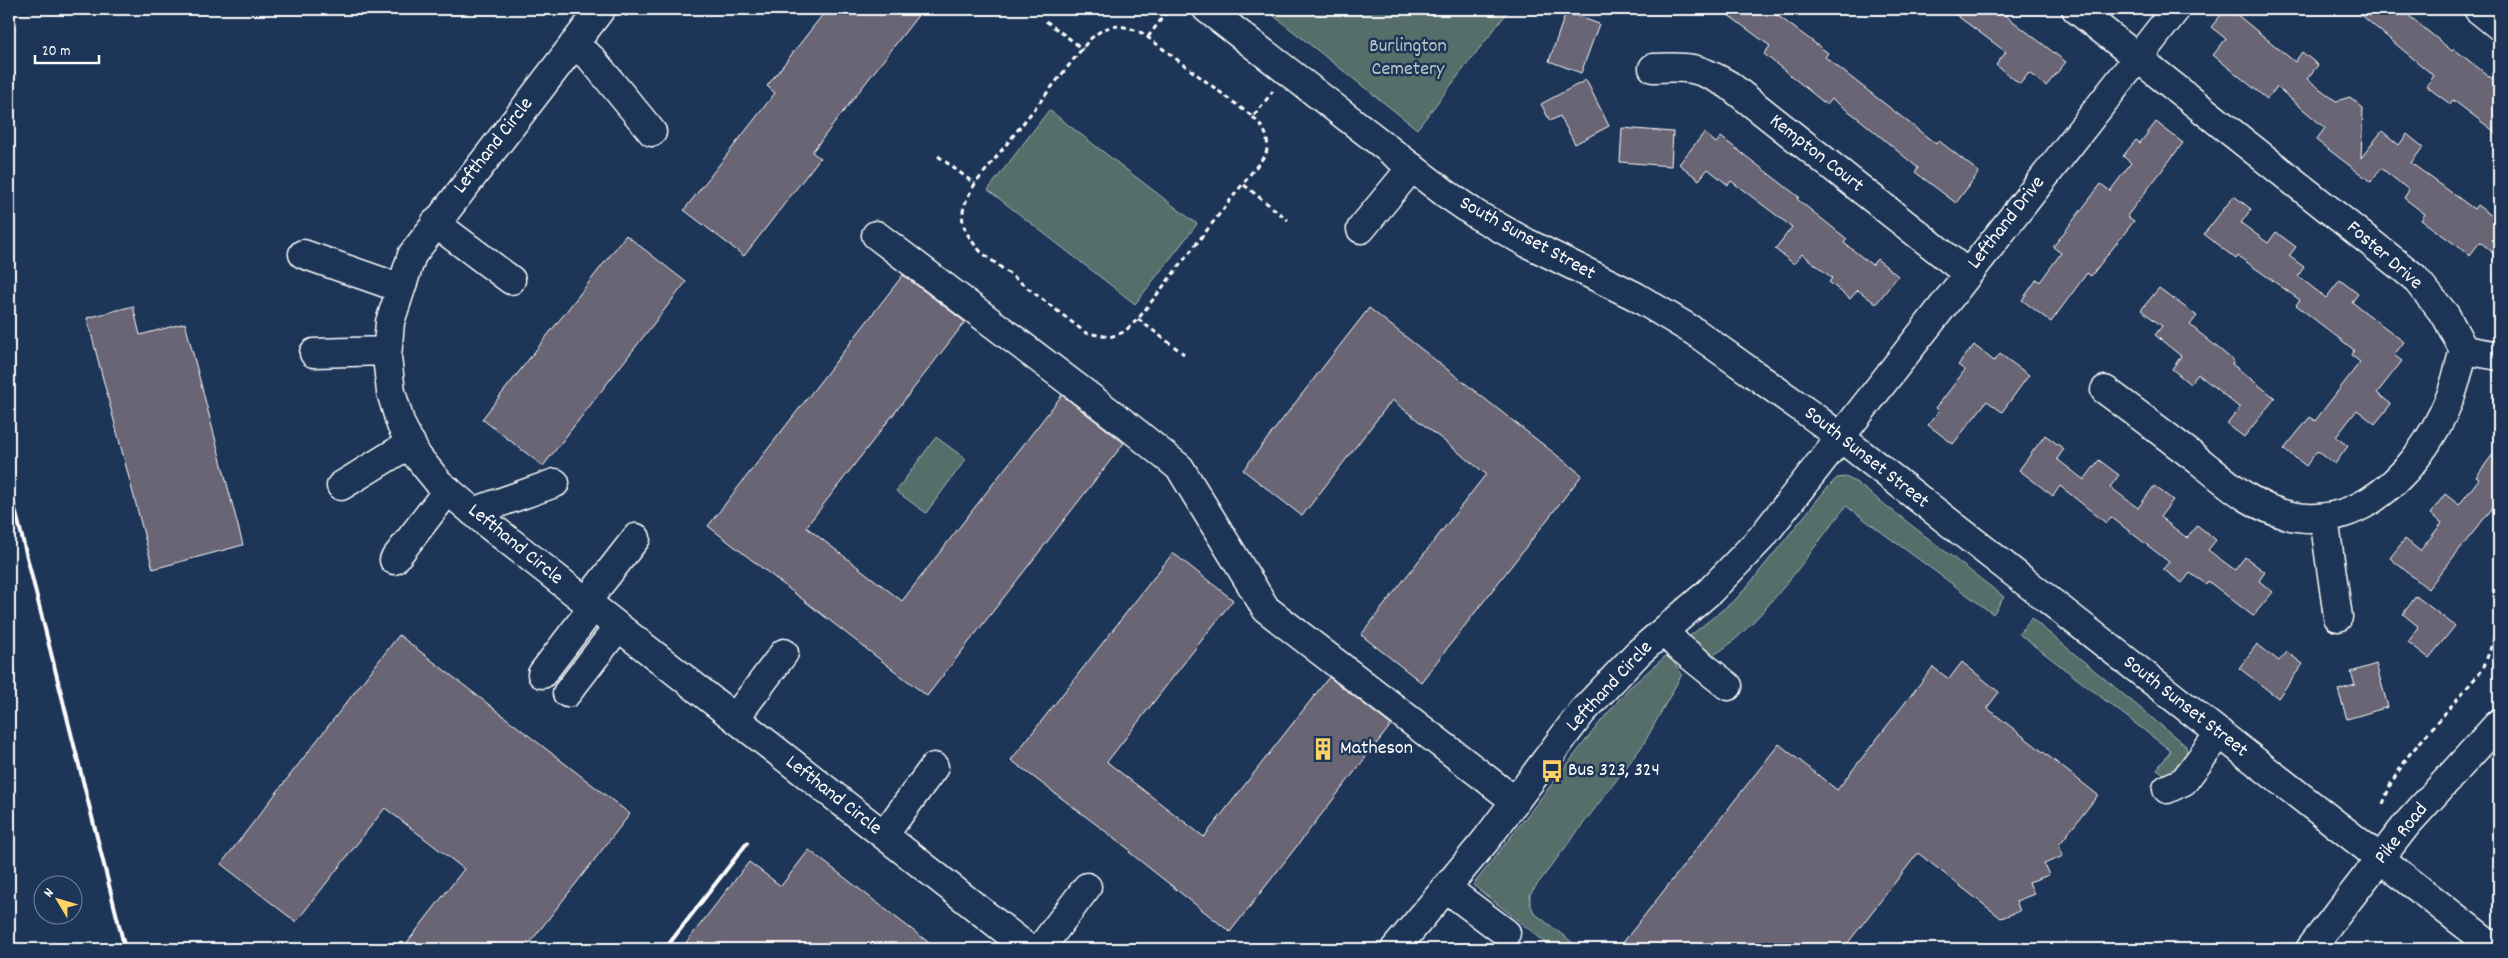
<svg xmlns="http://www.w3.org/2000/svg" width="2508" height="958" font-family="Dekko,sans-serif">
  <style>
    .green { fill: #556e6b; stroke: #aab6b5 }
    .building { fill: #696574; stroke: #fff }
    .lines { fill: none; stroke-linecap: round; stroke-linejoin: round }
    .minor-casing { stroke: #fff; stroke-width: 31 }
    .major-casing { stroke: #fff; stroke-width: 31 }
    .path { stroke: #fff; stroke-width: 3; stroke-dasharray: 5 4; stroke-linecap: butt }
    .minor { stroke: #1d3557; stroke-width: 28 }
    .major { stroke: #1d3557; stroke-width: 28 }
    .rail { stroke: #fff; stroke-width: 4 }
    .labels { text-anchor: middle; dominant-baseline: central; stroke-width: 5; stroke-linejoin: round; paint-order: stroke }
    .park-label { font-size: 20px; fill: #bbc5c4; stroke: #1d3557 }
    .street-label { font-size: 20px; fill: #fff; stroke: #1d3557 }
    .poi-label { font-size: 20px; fill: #fff; stroke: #1d3557; text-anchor: start }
  </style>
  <rect width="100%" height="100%" fill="#1d3557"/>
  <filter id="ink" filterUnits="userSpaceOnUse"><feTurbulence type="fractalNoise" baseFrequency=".02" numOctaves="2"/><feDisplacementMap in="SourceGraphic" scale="10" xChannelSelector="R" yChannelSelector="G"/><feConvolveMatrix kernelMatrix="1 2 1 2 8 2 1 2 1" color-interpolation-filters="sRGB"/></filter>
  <g filter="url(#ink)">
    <path class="green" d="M1265,9h245l-93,120z
      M1049,110l148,114 -62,80 -147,-114z
      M936,437l30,22 -40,54 -30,-22z
      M1846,477l11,6 147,114 -11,17 -147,-108c-30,38 -97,136 -139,152l-21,-19 50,-40 15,-17 76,-94 10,-10z
      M2031,618l155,128 2,19 -21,11 -10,-7 14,-18 -152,-117z
      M1668,654l14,20 -39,71 -113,149v9l4,10 47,36h-27l-81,-64 128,-164 28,-33z"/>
    <path class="building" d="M827,9h96l-111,143 8,6 -76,98 -60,-46 91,-117 -8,-7z
      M1720,9h49l59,44 -3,4 111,87 2,-4 41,32 -23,31 -41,-31 3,-4 -60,-50 -26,-19 -5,6 -63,-51 6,-8z
      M1948,9h49l69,53 -20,24 -17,-13 -9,11 -24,-19 10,-13z
      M2226,9h4l65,53 7,-10 16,13 -11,14 29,22 14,-4 13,11 -2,50 21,-27 17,14 8,-11 16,13 -12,16 63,46 3,-4 22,16v36l-19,-15 -10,13 -49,-35 4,-6 -21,-16 5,-8 -28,-22 -10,14 -55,-42 9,-12 -48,-41 -10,12 -54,-44 13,-16 -15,-12z
      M2354,9h47l51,42 2,-2 45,35v51l-46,-35 -3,4 -24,-18 8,-10z
      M1566,12l33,12 -18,49 -32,-12z
      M1586,80l23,46 -34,18 -15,-28 -10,5 -9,-17z
      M2156,122l27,21 -56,73 7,5 -43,55 -4,-3 -36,49 -29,-22 15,-21 3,3 21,-29 -8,-6 48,-63 9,7 21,-28 -8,-7 13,-16 4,3z
      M1622,128l51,4 -2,34 -51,-4z
      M1704,133l12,10 5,-6 78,60 -2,2 50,40 -3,4 28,22 5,-6 21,17 -22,28 -18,-14 -8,9 -21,-17 3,-4 -30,-24 -8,10 -19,-15 17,-22 -61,-46 -3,4 -20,-16 -9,11 -20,-16z
      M2234,196l17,13 -10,14 27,20 8,-11 20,15 -7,9 15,11 -6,9 28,22 14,-18 18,14 -6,8 52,40 -10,13 8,6 -25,32 14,11 -16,20 -18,-14 -21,27 12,9 -13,18 -18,-13 -11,15 -22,-17 26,-32 5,4 45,-59 -9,-7 3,-5 -58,-45 4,-5 -62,-44 -2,3 -32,-25z
      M626,235l60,47 -143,184 -61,-47z
      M903,275l62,47 -159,205 96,74 160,-206 62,48 -197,253 -219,-170z
      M2159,288l38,28 -7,9 44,36 -2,3 43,34 -31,39 -17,-13 13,-16 -42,-34 -8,10 -18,-15 9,-13 -26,-21 7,-9 -21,-16z
      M133,306l7,29 45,-12 58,222 -90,24 -66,-251z
      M1369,308l213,167 -161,207 -60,-47 125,-161 -94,-74 -90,116 -59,-46z
      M1974,345l20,16 6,-7 29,21 -27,37 -15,-11 -34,43 -25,-19 11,-14 -3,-3 29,-38 -7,-5z
      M2045,435l19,14 -7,10 27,21 15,-20 20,15 -9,12 28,21 16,-22 19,14 -13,17 27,21 10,-13 19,15 -8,10 27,20 10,-13 20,15 -6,9 14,11 -20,24 -45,-35 -2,3 -16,-11 -8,10 -19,-14 6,-7 -58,-45 -5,6 -46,-37 -7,10 -34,-26z
      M2499,446v54l-71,89 -38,-31 15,-19 15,12 22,-28 -12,-9 15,-20 14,11 20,-26 -3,-2z
      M1173,553l60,47 -126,162 97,75 125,-160 62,48 -161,207 -101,-80 1,-2 -119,-90z
      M2416,596l39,30 -26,32 -21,-16 11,-15 -16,-13z
      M399,635l231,179 -105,135h-123l62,-80 -79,-61 -89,114 -75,-58z
      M2257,644l22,17 8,-9 16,12 -25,34 -39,-30z
      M1962,662l37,30 -12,16 111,87 -39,50 4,11 -19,8 5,11 -20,7 5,12 -18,7 4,10 -19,7 -83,-65 -75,96h-225l161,-205 58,46 96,-123 16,12z
      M2376,664l12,43 -41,12 -9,-29 17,-5 -4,-13z
      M809,850l80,62 48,37h-256l68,-87 32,24z"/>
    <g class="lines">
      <defs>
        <path id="minor" d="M601,9l-189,246 -22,67 -3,35 4,35 10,33 16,31 22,27 51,43 539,423
          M1207,9l238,184 32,22 50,28 108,53 60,36 123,88 678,529
          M2076,9l338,268 32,39 18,34c-5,16 -8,33 -14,48 -34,83 -111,157 -202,100 -16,-10 -31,-23 -46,-35 -32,-24 -64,-49 -97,-73
          M2478,9l21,17
          M573,45l18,13 61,74
          M1653,68c35,-2 45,-1 76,17l238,188
          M435,223l76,57
          M1361,229l51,-62
          M876,235l252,191 52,42 86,141 249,192
          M303,254l97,34
          M2464,350l35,6
          M314,353l73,-2
          M341,486l70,-43
          M473,512l82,-29
          M2324,518l14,99
          M394,560l54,-70
          M586,602l50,-64
          M1664,631l14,15 50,40
          M542,674l51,-67
          M567,693l51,-66
          M735,718l49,-65
          M2167,789l17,-8 36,-48
          M884,835l50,-68
          M1446,888l60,45
          M1040,949l47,-62
          M1395,949l91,-109 96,-128 56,-59 72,-62 52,-54 414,-528"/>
        <path id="major" d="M2310,949l97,-125 92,-101"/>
      </defs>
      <use href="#minor" class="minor-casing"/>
      <use href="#major" class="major-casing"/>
      <path class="path" d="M625,16l6,-7
        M1046,21l37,28
        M1148,37l20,-27
        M1253,117c12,13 17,19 13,37l-128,165 -14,13 -14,5 -24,-4 -105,-81c-23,-26 -24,-38 -6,-68l114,-144c20,-17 29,-17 53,-7l111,84 20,-26
        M938,156l37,28
        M1244,185l44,35
        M1138,319l46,35
        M2383,804l8,-21 18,-28 74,-86 12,-33 4,-5"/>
      <use href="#minor" class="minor"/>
      <use href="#major" class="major"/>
      <path class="rail" d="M9,485l116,464
        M665,949l82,-106"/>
    </g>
  </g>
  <defs>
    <symbol id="building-bare" viewBox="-9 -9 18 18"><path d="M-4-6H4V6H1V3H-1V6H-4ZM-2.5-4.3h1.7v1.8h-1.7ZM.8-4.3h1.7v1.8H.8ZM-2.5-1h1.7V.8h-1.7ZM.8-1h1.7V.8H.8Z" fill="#ffd166" stroke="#1d3557" stroke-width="2.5" paint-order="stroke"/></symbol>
    <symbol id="bus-bare" viewBox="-9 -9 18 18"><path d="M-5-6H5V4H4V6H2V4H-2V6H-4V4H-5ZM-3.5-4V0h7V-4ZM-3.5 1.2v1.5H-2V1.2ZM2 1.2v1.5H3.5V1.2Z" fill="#ffd166" stroke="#1d3557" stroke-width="2.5" paint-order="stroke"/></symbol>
  </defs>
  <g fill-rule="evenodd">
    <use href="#building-bare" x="1307" y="733" width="32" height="32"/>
    <use href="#bus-bare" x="1536" y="755" width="32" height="32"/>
  </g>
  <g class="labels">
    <g class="park-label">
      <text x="1408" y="47">Burlington<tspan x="1408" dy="23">Cemetery</tspan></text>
    </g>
    <g class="street-label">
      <text transform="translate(494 146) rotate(-52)">Lefthand Circle</text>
      <text transform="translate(1816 154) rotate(38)">Kempton Court</text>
      <text transform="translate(2007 223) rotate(-52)">Lefthand Drive</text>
      <text transform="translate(1527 239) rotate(29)">South Sunset Street</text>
      <text transform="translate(2384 256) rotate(41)">Foster Drive</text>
      <text transform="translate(1866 458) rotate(38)">South Sunset Street</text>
      <text transform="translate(515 545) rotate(39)">Lefthand Circle</text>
      <text transform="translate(1610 687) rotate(-47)">Lefthand Circle</text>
      <text transform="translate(2185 707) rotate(38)">South Sunset Street</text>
      <text transform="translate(833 796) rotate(38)">Lefthand Circle</text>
      <text transform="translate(2402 834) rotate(-51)">Pike Road</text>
    </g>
    <g class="poi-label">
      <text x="1340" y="749">Matheson</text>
      <text x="1568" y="771">Bus 323, 324</text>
    </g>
  </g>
  <rect width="2508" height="958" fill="none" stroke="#1d3557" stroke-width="30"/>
  <rect x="15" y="15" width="2478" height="928" fill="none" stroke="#fff" stroke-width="2" filter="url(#ink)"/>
  <g transform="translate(58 900) rotate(308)"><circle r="24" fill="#1d3557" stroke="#77869a"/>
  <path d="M0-4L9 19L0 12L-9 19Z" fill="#ffd166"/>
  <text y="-8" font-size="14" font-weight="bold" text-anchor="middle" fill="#ffffff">N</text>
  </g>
  <path d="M35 55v8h64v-8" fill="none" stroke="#ffffff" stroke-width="2.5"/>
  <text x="42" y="55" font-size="15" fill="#ffffff" stroke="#1d3557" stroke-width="4" paint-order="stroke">20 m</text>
</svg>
